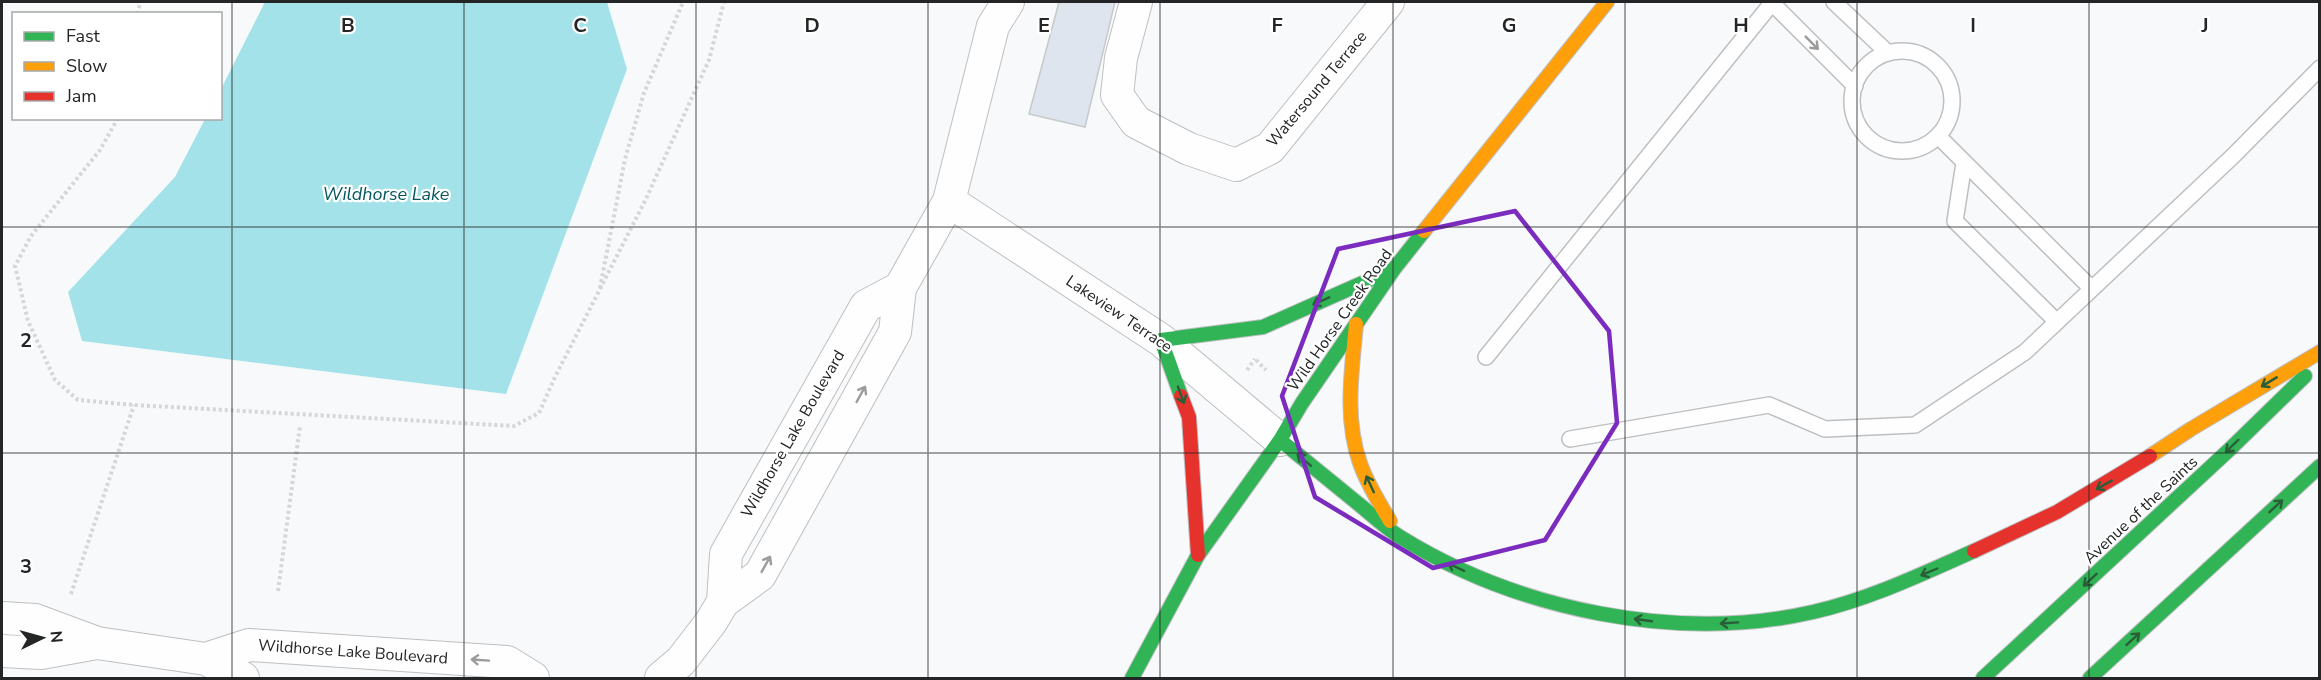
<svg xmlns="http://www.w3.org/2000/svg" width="2321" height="680" font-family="'Nunito Sans',sans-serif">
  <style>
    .water { fill: #a4e2e9 }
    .building { fill: #dee5ee; stroke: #c7c9ca; stroke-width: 1.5 }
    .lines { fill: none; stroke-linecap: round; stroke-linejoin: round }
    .lane-casing { stroke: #bebfc1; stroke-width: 18 }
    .street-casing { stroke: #bebfc1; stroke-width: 34 }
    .fast-casing { stroke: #bebfc1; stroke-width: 16 }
    .slow-casing { stroke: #bebfc1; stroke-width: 16 }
    .jam-casing { stroke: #bebfc1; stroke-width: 16 }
    .path { stroke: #d6d6d6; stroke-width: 4; stroke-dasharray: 3 3; stroke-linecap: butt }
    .lane { stroke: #fefefe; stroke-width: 15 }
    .street { stroke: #fefefe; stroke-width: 32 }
    .fast { stroke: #30b455; stroke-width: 14 }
    .slow { stroke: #ff9f0a; stroke-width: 14 }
    .jam { stroke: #e5322d; stroke-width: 14 }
    .oneway { stroke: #9c9c9d }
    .oneway2 { stroke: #295e39 }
    .marked { fill: none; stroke: #7b2cbf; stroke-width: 4.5; stroke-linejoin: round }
    .grid { fill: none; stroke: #242526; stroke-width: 1.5; stroke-opacity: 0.55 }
    .labels { text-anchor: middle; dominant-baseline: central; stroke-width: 4.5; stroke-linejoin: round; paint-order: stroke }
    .street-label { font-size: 16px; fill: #242526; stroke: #fff }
    .water-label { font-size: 18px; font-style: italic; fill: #04565c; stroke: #fff }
    .grid-label { font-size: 20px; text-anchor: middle; font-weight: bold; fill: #242526; stroke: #fff; stroke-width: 4.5; stroke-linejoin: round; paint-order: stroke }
  </style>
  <rect width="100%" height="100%" fill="#f7f9fb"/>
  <path class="water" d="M265,2h342l20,67 -121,325 -424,-53 -14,-49 107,-115 30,-58 15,-1 1,-29z"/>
  <path class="building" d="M1059,2h56l-30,125 -56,-13z"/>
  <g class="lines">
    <defs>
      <path id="lane" d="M1771,2l84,84
        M1834,2l54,51
        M1852 101a50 50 0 1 1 100 0a50 50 0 1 1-100 0Z
        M1938,136l154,153
        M1964,163l-9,58 102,101
        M1486,357l286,-354
        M1570,439l199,-34 56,24 90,-4 110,-73 208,-196 87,-88"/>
      <path id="street" d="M1136,2l-15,56 -4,37 19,27 53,27 47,16 34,-17 118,-146
        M949,201l212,139 119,100
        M900,288l49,-87 44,-175 15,-24
        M2,618l33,2 62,23 -56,10 -39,-2
        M97,643l109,16 37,19
        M206,659l43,-14 258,17 26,16
        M661,678l20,-17 30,-39 12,-20 37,-27 135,-243 5,-44 -34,18 -140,248 -3,48"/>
      <path id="fast" d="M1181,396l-20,-56 102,-13 131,-58
        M1280,440c27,22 54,44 81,66 12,10 25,22 39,31 118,73 277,106 413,75 57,-13 109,-38 161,-61
        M1132,678l66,-123 82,-115 22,-37 92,-134 30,-38
        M1983,678l246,-228 76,-74
        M2090,678l230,-212"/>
      <path id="slow" d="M1424,231l183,-229
        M1356,324c-4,46 -12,94 4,139 7,21 19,39 30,58
        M2150,456l41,-27 129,-77"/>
      <path id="jam" d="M1181,396l8,21 9,138
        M1974,551l83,-39 93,-56"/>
    </defs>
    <use href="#lane" class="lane-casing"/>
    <use href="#street" class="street-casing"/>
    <use href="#fast" class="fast-casing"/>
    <use href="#slow" class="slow-casing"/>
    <use href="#jam" class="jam-casing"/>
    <path class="path" d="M138,14l2,-12
      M118,118l-18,32 -69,86 -16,30 13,55 27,59 23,20 56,5 380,21 25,-13 16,-36 90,-176 64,-141 15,-58
      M600,288l25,-129 19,-66 39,-91
      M1256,360l10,10
      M1247,370l8,-11
      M278,591l22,-165
      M71,594l63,-189"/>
    <use href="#lane" class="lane"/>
    <use href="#street" class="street"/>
    <use href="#fast" class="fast"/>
    <use href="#slow" class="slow"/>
    <use href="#jam" class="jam"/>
  </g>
  <defs><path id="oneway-shaft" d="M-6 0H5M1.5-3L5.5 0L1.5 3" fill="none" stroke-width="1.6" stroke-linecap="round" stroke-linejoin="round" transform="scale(1.5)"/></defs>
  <g class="oneway">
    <use href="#oneway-shaft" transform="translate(1812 43) rotate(45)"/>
    <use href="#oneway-shaft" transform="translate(861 394) rotate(-61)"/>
    <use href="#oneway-shaft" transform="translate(766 564) rotate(-61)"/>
    <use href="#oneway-shaft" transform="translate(480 660) rotate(-176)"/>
  </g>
  <g class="oneway2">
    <use href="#oneway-shaft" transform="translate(1321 301) rotate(156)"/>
    <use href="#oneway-shaft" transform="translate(2269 382) rotate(149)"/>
    <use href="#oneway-shaft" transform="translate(1181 395) rotate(70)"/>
    <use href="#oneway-shaft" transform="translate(2232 446) rotate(136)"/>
    <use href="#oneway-shaft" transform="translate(1304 460) rotate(-140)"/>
    <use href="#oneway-shaft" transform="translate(1370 484) rotate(-115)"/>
    <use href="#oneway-shaft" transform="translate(2104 485) rotate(150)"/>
    <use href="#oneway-shaft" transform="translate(2276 506) rotate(-43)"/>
    <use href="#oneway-shaft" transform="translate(1456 567) rotate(-155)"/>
    <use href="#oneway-shaft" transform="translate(1929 572) rotate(157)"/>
    <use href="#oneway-shaft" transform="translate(2090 580) rotate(137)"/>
    <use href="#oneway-shaft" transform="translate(1643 620) rotate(-172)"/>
    <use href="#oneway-shaft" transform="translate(1729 623) rotate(176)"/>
    <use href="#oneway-shaft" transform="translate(2133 639) rotate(-42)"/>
  </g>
  <path class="marked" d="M1515,211l94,120 8,92 -72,117 -112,28 -118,-71 -33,-101 56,-147z"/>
  <path class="grid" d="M232,2v676M464,2v676M696,2v676M928,2v676M1160,2v676M1393,2v676M1625,2v676M1857,2v676M2089,2v676M2,227h2318M2,453h2318"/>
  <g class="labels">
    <g class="street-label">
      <text transform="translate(1317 89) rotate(-50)">Watersound Terrace</text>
      <text transform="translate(1119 314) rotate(34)">Lakeview Terrace</text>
      <text transform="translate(1340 320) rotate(-55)">Wild Horse Creek Road</text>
      <text transform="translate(793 434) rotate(-60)">Wildhorse Lake Boulevard</text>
      <text transform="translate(2141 510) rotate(-43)">Avenue of the Saints</text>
      <text transform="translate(353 652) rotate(4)">Wildhorse Lake Boulevard</text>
    </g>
    <g class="water-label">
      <text x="386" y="194">Wildhorse Lake</text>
    </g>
  </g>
  <g class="grid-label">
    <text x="348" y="32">B</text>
    <text x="580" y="32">C</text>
    <text x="812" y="32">D</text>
    <text x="1044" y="32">E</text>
    <text x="1277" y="32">F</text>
    <text x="1509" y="32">G</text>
    <text x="1741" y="32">H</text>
    <text x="1973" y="32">I</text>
    <text x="2205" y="32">J</text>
    <text x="26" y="347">2</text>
    <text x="26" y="573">3</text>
  </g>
  <rect width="2321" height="680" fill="none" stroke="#242526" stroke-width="6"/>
  <rect x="12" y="12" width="210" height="108" fill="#ffffff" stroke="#a7a8a8" stroke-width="1.5"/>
  <rect x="24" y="32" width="30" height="9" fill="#30b455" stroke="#a7a8a8" stroke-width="1.5"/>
  <text x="66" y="42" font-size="18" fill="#242526">Fast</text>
  <rect x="24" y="62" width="30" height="9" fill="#ff9f0a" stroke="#a7a8a8" stroke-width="1.5"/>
  <text x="66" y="72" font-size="18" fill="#242526">Slow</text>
  <rect x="24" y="92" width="30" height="9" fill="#e5322d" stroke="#a7a8a8" stroke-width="1.5"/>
  <text x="66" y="102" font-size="18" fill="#242526">Jam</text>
  <g transform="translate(42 638) rotate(85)" stroke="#ffffff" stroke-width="4.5" paint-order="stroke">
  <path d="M0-4.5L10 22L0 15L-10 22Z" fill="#242526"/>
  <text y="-9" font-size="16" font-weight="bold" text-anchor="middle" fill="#242526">N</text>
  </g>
</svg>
